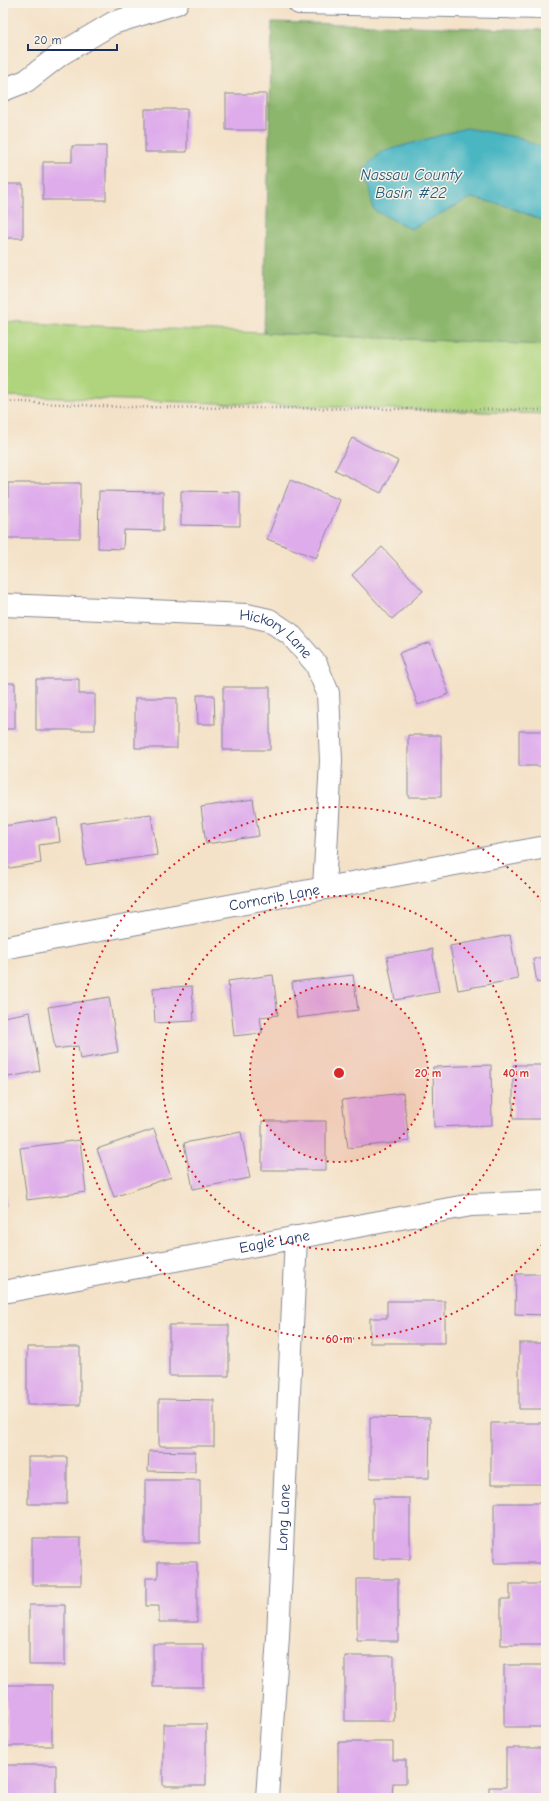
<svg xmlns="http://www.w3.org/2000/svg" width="549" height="1801" font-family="'Comic Neue',sans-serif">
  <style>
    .green { fill: #afd47d; stroke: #65826e }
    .forest { fill: #8bb66c; stroke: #537265 }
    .water { fill: #48b6c2; stroke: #327290 }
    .building { fill: #deaceb }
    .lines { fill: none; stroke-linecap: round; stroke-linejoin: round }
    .street-casing { stroke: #888893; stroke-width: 24 }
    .path { stroke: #888893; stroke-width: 2.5; stroke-dasharray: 1 3; stroke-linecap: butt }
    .street { stroke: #fff; stroke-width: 22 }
    .ring { fill: none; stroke: #d62828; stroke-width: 2; stroke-dasharray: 2 4 }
    .labels { text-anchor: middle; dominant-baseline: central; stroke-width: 3; stroke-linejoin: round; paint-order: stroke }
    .street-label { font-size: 15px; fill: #1b2f5e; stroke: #f7f3e8 }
    .water-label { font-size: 16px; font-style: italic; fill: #28587c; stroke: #f7f3e8 }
    .centre { fill: #d62828; stroke: #f7f3e8; stroke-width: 2 }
    .ring-label { font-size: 12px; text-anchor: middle; font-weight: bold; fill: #d62828; stroke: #f7f3e8; stroke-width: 3; stroke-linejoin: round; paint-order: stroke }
  </style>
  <rect width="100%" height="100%" fill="#f7f3e8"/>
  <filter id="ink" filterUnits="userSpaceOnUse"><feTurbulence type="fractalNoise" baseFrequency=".025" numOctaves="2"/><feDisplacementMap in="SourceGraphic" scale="8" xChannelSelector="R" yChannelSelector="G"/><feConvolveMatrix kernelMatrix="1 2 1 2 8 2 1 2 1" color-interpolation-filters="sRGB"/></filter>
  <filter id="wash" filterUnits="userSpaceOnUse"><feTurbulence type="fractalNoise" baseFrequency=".012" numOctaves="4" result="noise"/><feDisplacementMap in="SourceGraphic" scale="16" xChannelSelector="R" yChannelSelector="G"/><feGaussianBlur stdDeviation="0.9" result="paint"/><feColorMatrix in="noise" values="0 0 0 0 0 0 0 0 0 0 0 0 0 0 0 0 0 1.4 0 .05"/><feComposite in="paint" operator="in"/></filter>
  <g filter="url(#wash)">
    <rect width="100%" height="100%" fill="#f4e2c8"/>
    <path class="green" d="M3,322l543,23v69l-543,-18z"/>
    <path class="forest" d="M272,22l274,8v315l-282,-12z"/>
    <path class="water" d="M466,128l55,10 25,12v72l-42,-17 -33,-7 -60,31 -37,-19 -10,-41 17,-17z"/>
    <g id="blocks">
      <path class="building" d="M226,94h40v36h-40z
        M145,109h42v43h-42z
        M72,146h34v54h-63v-38h29z
        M3,184h20v54h-20z
        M352,438l46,23 -17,32 -46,-23z
        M290,480l50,20 -24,58 -49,-19z
        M8,483h72v55h-72z
        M99,491l64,1v39l-39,-1 -1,19 -25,-1z
        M181,491l59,1v34l-59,-1z
        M382,547l41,44 -31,28 -40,-44z
        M430,642l19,52 -31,11 -19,-52z
        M36,679h43v15h16v36h-59z
        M3,683h12v46h-12z
        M223,687h47v63h-47z
        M197,695h17l1,29h-17z
        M135,698h42v50h-42z
        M519,731h27v35h-27z
        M408,735h33v62h-33z
        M253,799l6,37 -53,8 -5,-37z
        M151,814l6,41 -71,10 -6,-42z
        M57,818l3,24 -21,3 2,18 -38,6v-43z
        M510,935l8,44 -60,11 -8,-44z
        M432,949l7,43 -44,8 -8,-43z
        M546,957v24l-9,2 -4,-24z
        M273,975l5,40 -18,2 2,16 -28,3 -6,-55z
        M353,975l5,35 -61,8 -5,-36z
        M192,986l2,35 -39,2 -2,-35z
        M109,997l9,55 -38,7 -2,-13 -23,3 -7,-42z
        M30,1012l10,59 -37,7v-61z
        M491,1065l1,60 -58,2 -1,-60z
        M513,1065h30v7h3v47h-33z
        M403,1093l6,48 -61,7 -6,-48z
        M262,1121h64v49h-64z
        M154,1129l17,48 -57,20 -17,-48z
        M241,1132l9,46 -57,11 -9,-46z
        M80,1140l6,52 -59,8 -7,-52z
        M3,1183l4,23h-4z
        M516,1274h30v41l-31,-1z
        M387,1301h58v42h-75v-25h17z
        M169,1325h60v51h-60z
        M519,1343h27v66h-27z
        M27,1347h53v58h-53z
        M159,1399l55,1v46h-55z
        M370,1417l60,1 -1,60h-59z
        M491,1423h55v61h-55z
        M149,1451l46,1v20l-47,-1z
        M28,1457h39v47h-39z
        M145,1480h55v63h-55z
        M373,1498h37v61h-37z
        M494,1503h50v60h-50z
        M32,1538h49v47h-49z
        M158,1562h39v60h-38v-16h-13v-28h12z
        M357,1579h41v62h-41z
        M510,1584h36v61h-45v-46h9z
        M29,1605h36v60h-36z
        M153,1644h50v43h-50z
        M345,1656h49v65h-49z
        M504,1665h42v46h-3v16h-39z
        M7,1685h45v61h-45z
        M163,1724h43v62h-43z
        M338,1742h55v18h13v23h-13l-1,15h-54z
        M506,1748h40v50h-57v-11h17z
        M3,1765h53v33h-53z"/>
    </g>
  </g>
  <g filter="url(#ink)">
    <use href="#blocks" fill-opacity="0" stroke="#888893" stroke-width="1"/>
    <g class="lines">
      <defs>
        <g id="street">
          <path d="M299,3l247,5"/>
          <path d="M3,90l23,-9 35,-27 52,-31 64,-20"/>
          <path id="s1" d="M3,605l244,10 22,5 21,14 26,30 12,29 3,68 -7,127"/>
          <path id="s2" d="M3,948l543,-101"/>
          <path id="s3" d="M3,1292l468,-87 75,-3"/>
          <path id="s4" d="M267,1798l11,-161 18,-400"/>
        </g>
      </defs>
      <use href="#street" class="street-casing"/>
      <path class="path" d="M3,401l118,6 425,3"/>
      <use href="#street" class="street"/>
    </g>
  </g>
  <circle cx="339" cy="1073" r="89" fill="#d62828" fill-opacity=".12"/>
  <g class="ring">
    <circle cx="339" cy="1073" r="89"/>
    <circle cx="339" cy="1073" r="177"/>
    <path d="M546 1240A266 266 0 1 1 546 906"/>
  </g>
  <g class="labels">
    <g class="street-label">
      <text stroke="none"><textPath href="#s1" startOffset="279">Hickory Lane</textPath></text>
      <text stroke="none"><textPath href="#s2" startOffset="276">Corncrib Lane</textPath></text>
      <text stroke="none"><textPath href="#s3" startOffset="276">Eagle Lane</textPath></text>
      <text stroke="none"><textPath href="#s4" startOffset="281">Long Lane</textPath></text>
    </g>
    <g class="water-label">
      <text x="411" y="175">Nassau County<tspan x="411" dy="18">Basin #22</tspan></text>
    </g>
  </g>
  <circle cx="339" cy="1073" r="6" class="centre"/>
  <g class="ring-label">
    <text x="428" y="1077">20 m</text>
    <text x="516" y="1077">40 m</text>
    <text x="339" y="1343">60 m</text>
  </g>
  <rect width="549" height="1801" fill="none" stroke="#f7f3e8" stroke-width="16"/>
  <path d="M28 44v6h89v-6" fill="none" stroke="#1b2f5e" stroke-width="2"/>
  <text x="34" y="44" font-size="12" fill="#1b2f5e" stroke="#f7f3e8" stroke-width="3" paint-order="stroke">20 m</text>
</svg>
